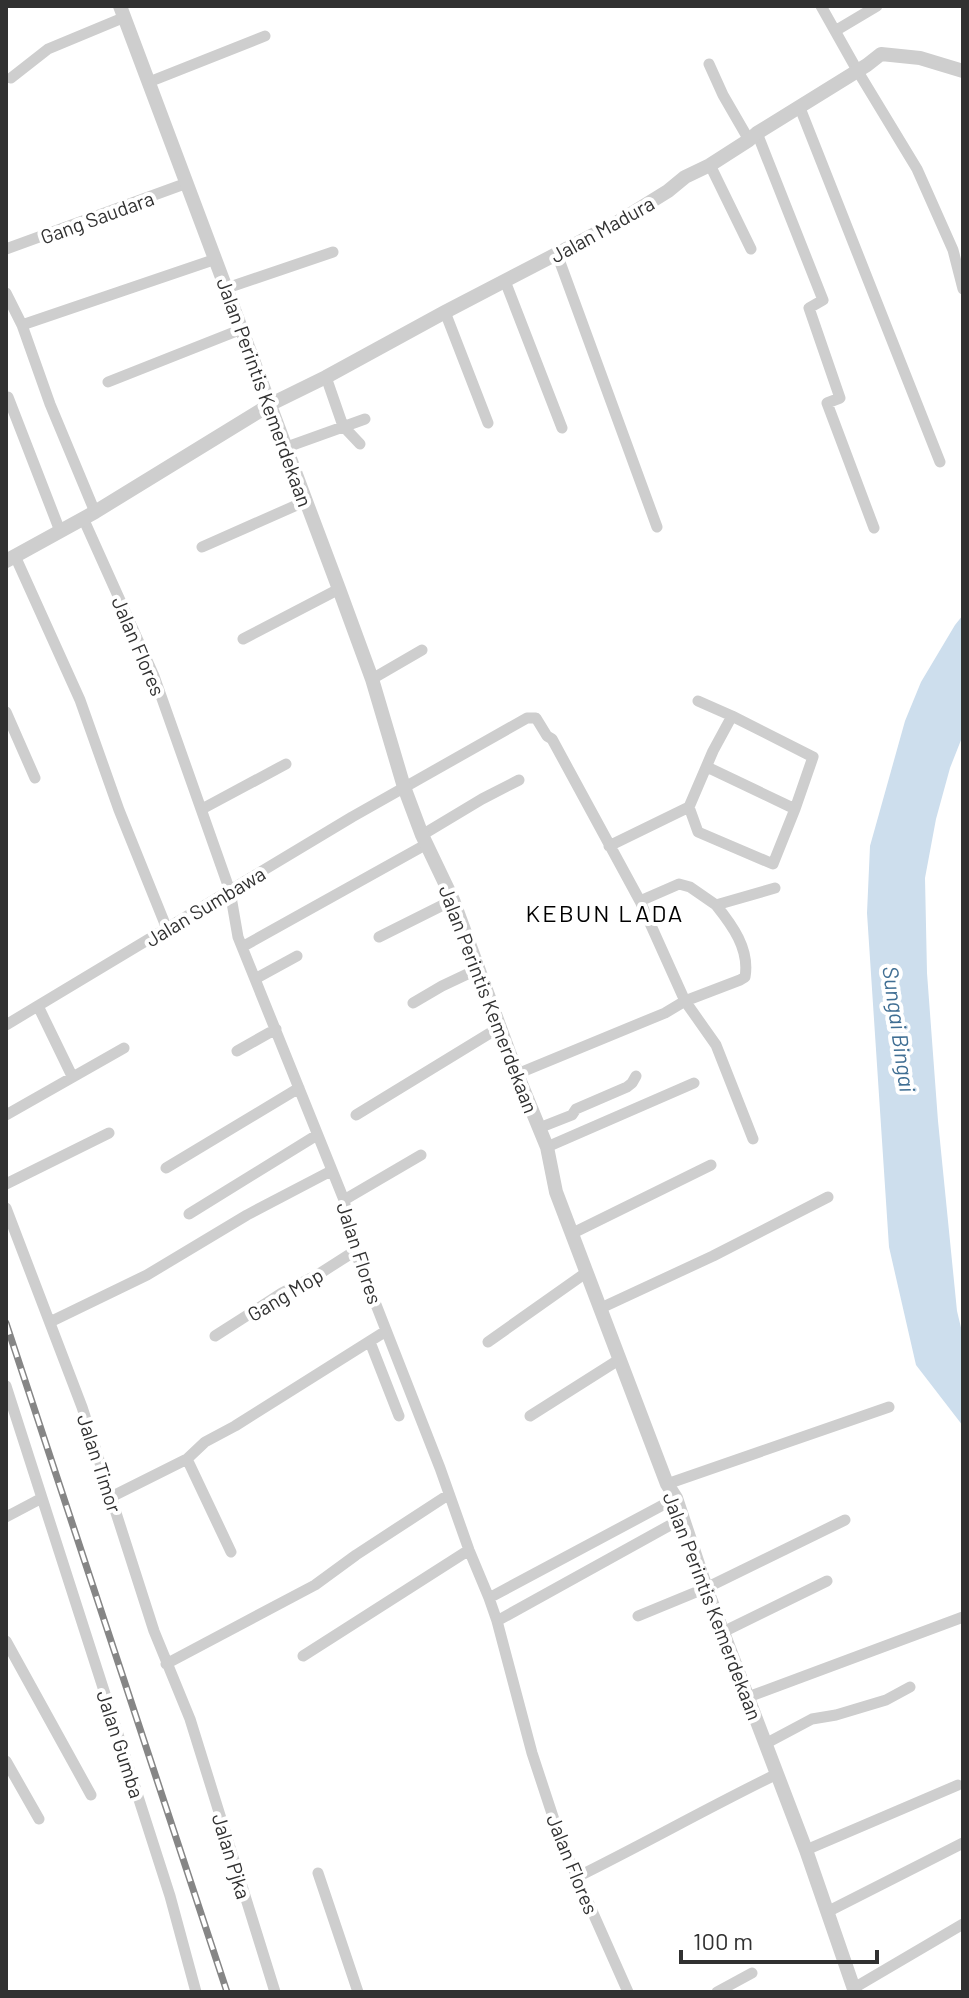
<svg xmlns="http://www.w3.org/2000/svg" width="969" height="1998" font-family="Barlow,sans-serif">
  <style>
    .water { fill: #cddeed }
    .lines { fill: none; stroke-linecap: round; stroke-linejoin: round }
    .minor { stroke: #cecece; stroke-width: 11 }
    .tertiary { stroke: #cecece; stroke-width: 14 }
    .rail-casing { stroke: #868686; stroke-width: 7 }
    .rail { stroke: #fff; stroke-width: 4; stroke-dasharray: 12; stroke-linecap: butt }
    .labels { text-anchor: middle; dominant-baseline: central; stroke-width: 8; stroke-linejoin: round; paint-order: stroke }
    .street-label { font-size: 20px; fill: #313131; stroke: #fff }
    .water-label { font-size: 22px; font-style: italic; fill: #3f6e93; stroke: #fff }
    .quarter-label { font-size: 24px; letter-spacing: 2px; fill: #000; stroke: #fff }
  </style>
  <rect width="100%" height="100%" fill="#fff"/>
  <path class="water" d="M963,615v120l-13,33 -14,51 -11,59 2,95 11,148 19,190 6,25v90l-47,-61 -27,-118 -22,-334 3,-67 35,-125 16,-39 34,-57z"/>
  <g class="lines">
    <path class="minor" d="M821,6l36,64 60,99 36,81 10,39
      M835,31l42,-25
      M709,64l14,31 26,45
      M11,78l37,-29 77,-32
      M149,82l116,-46
      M800,108l140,354
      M757,133l66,167 -14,8 31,90 -13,5 47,125
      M710,165l41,84
      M6,249l181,-66
      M557,254l100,273
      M505,281l57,147
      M227,288l106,-36
      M6,293l16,32 28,79 45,108
      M445,312l43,111
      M22,325l194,-66
      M326,377l17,49 17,18
      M108,382l134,-53
      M8,397l52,134
      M287,447l78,-28
      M83,518l71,158 76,215 8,46 106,263 11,51 85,217 29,82 20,48 8,23 35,132 29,88 67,151
      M202,547l104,-46
      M15,556l65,144 39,110 48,119
      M243,639l96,-50
      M372,679l50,-29
      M6,712l29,66
      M707,767l88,42 18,-52 -81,-41
      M689,807l9,25 75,32 22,-55
      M202,809l84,-45
      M422,835l60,-36 37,-19
      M609,846l80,-39 24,-56 19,-35 -34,-15
      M640,901l39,-17 11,3 26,18
      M379,937l74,-37
      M242,947l183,-102
      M255,979l42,-23
      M413,1003l29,-17 36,-17
      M38,1006l34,70
      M6,1025l346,-208 175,-99h9l11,18 5,3 88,162 45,100 -20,12 -148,61
      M237,1051l39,-22
      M6,1115l118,-67
      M356,1115l144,-88
      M539,1128l33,-13 4,-6 51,-22 5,-4 4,-7
      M753,1139l-37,-94 -31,-44 55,-21 5,-3c5,-28 -13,-52 -29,-72l59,-17
      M547,1147l147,-64
      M166,1168l133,-80
      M6,1184l103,-51
      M344,1200l77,-45
      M6,1208l76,199 72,224 36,88 85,273
      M189,1214l128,-79
      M573,1233l138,-68
      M601,1308l112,-52 115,-59
      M50,1322l97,-47 100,-60 84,-44
      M215,1336l67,-43 37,-19 36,-23
      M370,1342l29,74
      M488,1342l99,-70
      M6,1386l164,510 26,96
      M530,1416l90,-57
      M187,1459l44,93
      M667,1484l222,-77
      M111,1497l76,-38 18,-17 30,-16 151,-95
      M6,1517l36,-19
      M489,1598l187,-100
      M638,1616l68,-28 139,-68
      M497,1621l186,-103
      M723,1632l104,-51
      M6,1641l85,154
      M303,1656l166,-106
      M166,1664l149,-79 41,-30 92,-60
      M748,1697l215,-80
      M765,1744l47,-25 24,-4 50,-15 24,-13
      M6,1761l33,58
      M806,1850l152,-65
      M318,1873l40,119
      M577,1877c67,-33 132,-70 200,-103
      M827,1912l136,-69
      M854,1988l109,-64
      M717,1992l35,-19"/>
    <path class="tertiary" d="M120,6l219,583 33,90 32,108 18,48 31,65 64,174 30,73 9,45 111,292 9,14 30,90 100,262 49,142
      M6,561l89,-49 176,-108 55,-27 119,-65 173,-90 50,-31 17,-14 25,-12 39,-25 8,-7 110,-68 14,-11 39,4 43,13"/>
    <defs>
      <path id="rail" d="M6,1323l221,669"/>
    </defs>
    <use href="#rail" class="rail-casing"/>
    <use href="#rail" class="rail"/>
  </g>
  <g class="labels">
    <g class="street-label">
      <text transform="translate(97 217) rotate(-20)">Gang Saudara</text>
      <text transform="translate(602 229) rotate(-29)">Jalan Madura</text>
      <text transform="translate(265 392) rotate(70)">Jalan Perintis Kemerdekaan</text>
      <text transform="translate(139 646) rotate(67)">Jalan Flores</text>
      <text transform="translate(205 906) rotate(-31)">Jalan Sumbawa</text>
      <text transform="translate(489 999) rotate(69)">Jalan Perintis Kemerdekaan</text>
      <text transform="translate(360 1253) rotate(72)">Jalan Flores</text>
      <text transform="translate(285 1294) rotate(-31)">Gang Mop</text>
      <text transform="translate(100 1463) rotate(72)">Jalan Timor</text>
      <text transform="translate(713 1606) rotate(69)">Jalan Perintis Kemerdekaan</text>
      <text transform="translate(121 1744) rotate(72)">Jalan Gumba</text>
      <text transform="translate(232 1856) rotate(73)">Jalan Pjka</text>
      <text transform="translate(573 1864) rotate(68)">Jalan Flores</text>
    </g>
    <g class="water-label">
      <text transform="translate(900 1029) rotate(82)">Sungai Bingai</text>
    </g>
    <g class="quarter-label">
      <text x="605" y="912">KEBUN LADA</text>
    </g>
  </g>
  <rect width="969" height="1998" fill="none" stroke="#313131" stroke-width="16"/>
  <path d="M681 1950v12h196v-12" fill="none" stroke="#313131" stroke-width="4"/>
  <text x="693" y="1950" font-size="24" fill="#313131" stroke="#ffffff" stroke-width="6" paint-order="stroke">100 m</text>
</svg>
